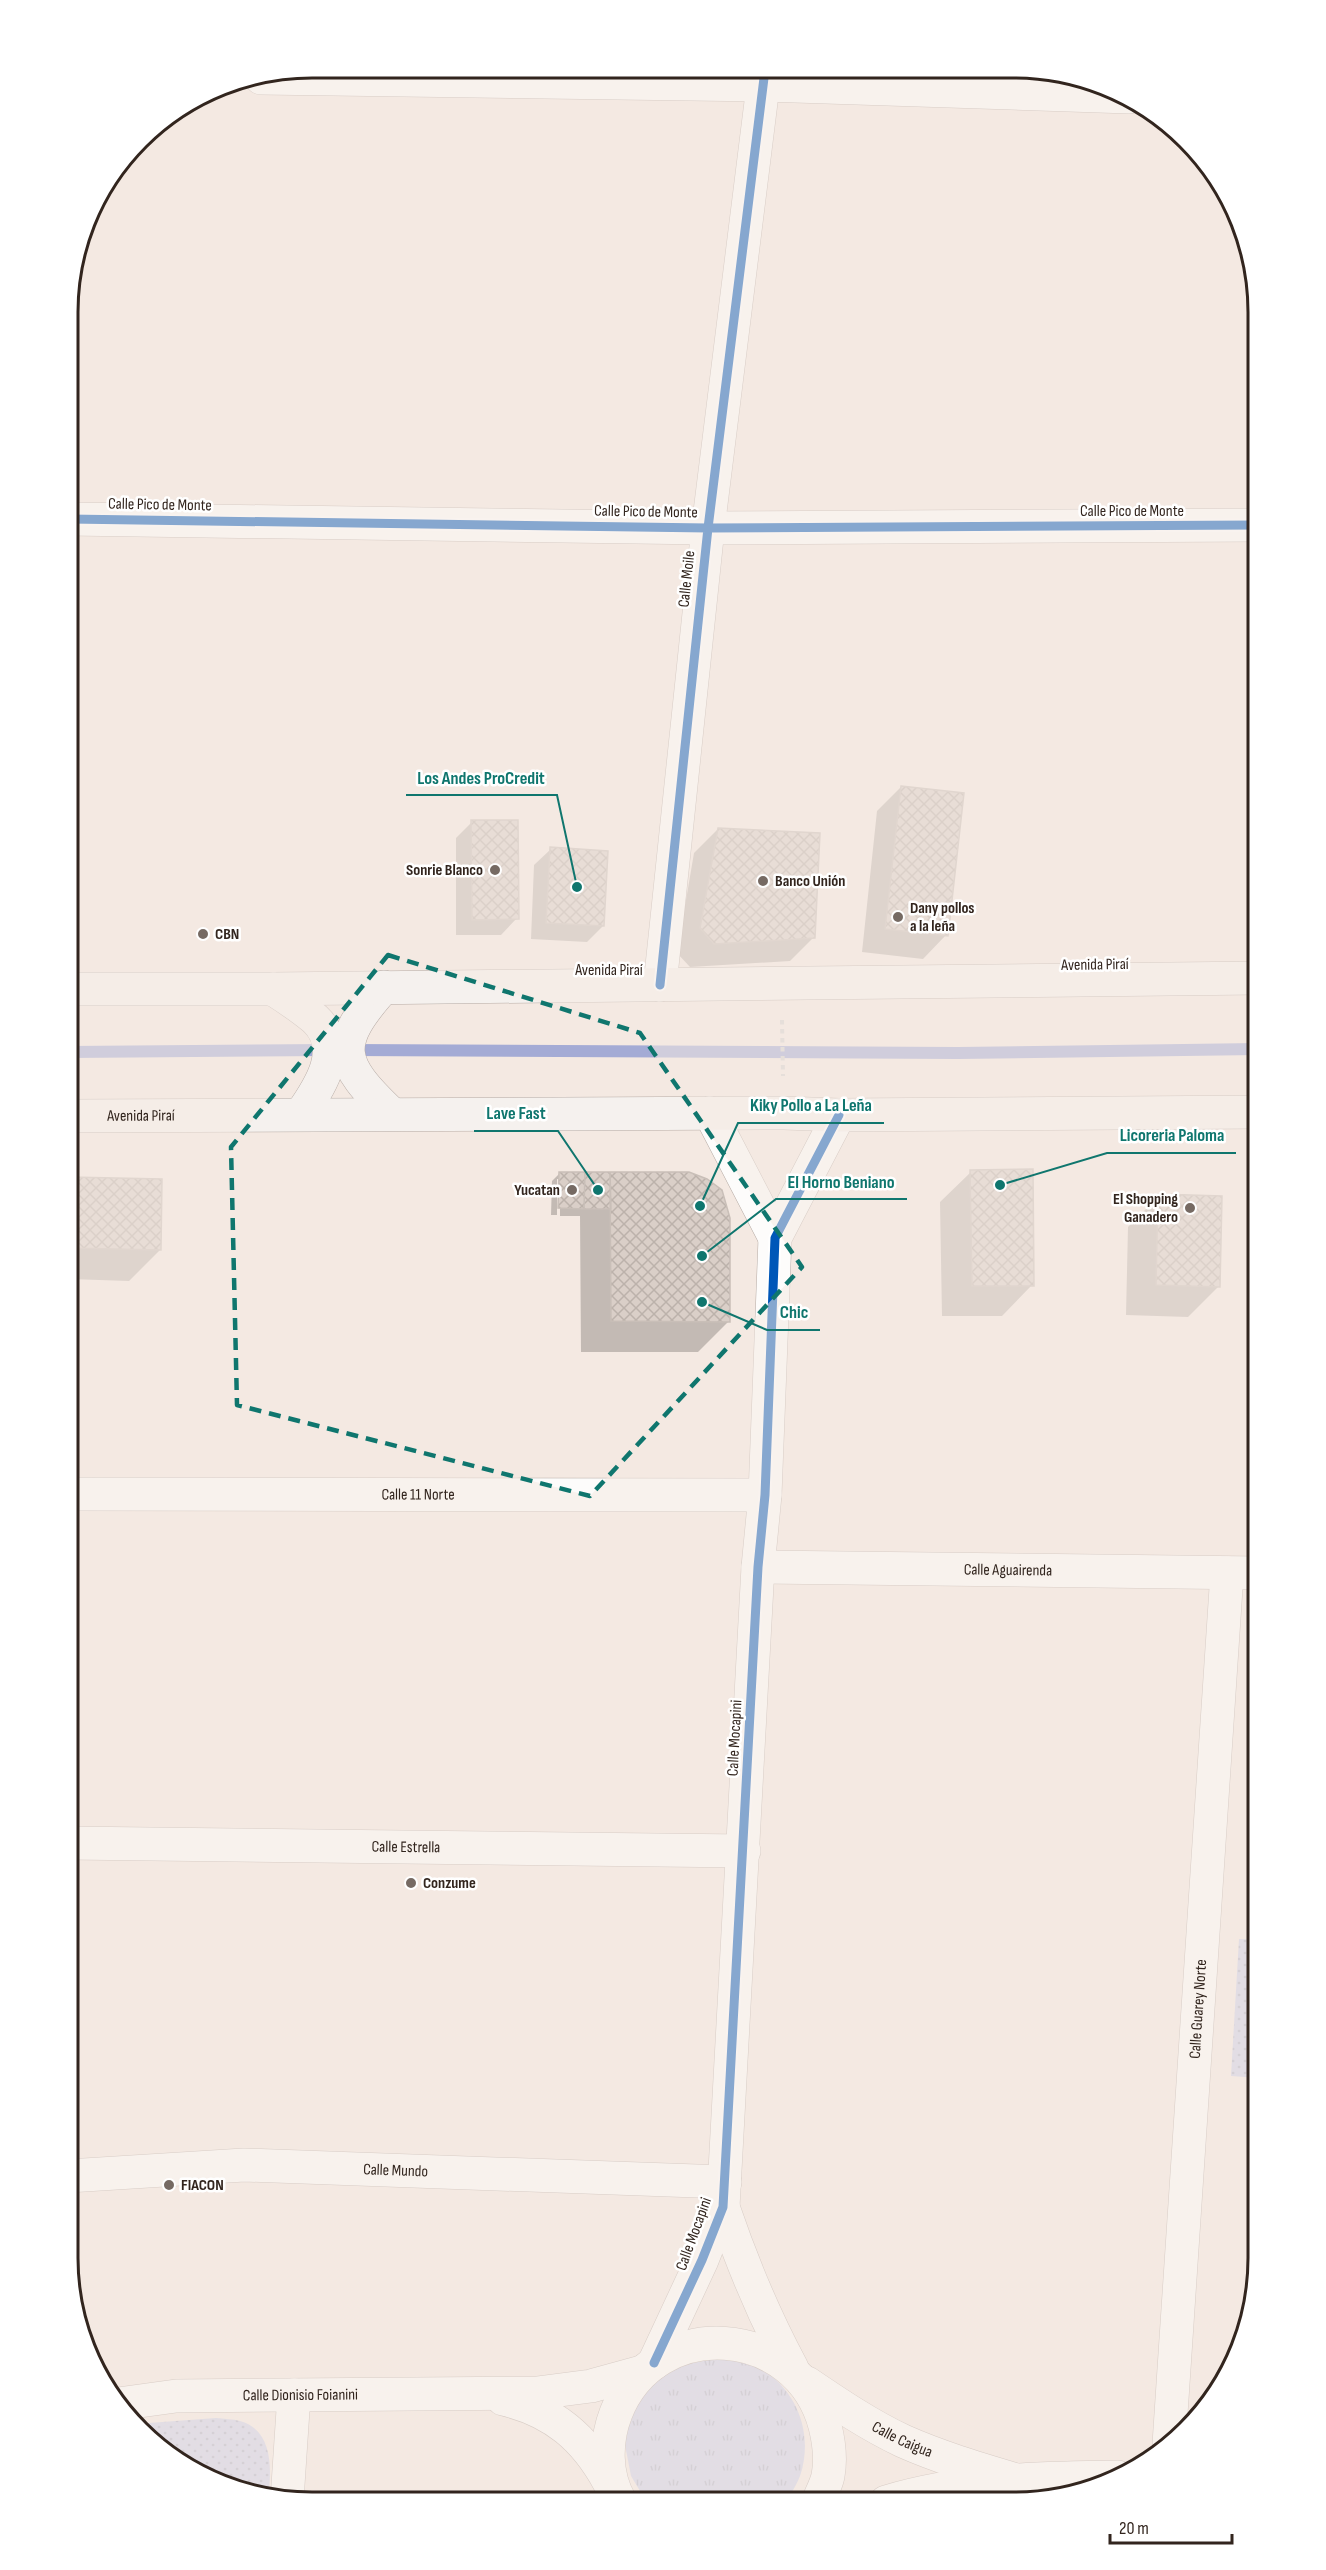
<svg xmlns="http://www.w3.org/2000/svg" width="1326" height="2570" font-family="'Sofia Sans Condensed',sans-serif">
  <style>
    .grass { fill: url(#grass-tufts) }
    .park { fill: url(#park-dots) }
    .shadow { fill: #0003 }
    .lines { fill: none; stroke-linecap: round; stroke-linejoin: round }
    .stream { stroke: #a4abd5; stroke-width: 12 }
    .building { fill: url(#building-cross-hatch); stroke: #c9bfb8; stroke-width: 1.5 }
    .minor-casing { stroke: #b6aba5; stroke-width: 34 }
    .secondary-casing { stroke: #b6aba5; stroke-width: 34 }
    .path { stroke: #d6d2d0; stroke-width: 4; stroke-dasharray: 4.5 4.5; stroke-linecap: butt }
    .minor { stroke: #fdfcfb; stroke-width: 33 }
    .secondary { stroke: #f5f1ee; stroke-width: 33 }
    .cycleway-casing { stroke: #fff; stroke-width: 13 }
    .cycleway { stroke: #0057b8; stroke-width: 9 }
    .marked { fill: none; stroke: #0f766e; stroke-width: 4.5; stroke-dasharray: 12 8; stroke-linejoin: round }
    .poi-dot { fill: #766a63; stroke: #fff; stroke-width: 2 }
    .labels { text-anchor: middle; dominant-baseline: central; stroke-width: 5; stroke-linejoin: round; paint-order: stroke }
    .street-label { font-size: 16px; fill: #32251e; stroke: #fff }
    .poi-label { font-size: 16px; font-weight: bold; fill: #32251e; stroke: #fff; text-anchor: start }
    .rim { fill: none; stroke: #32251e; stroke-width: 3 }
    .leader { fill: none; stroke: #0f766e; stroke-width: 2 }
    .callout-dot { fill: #0f766e; stroke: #fff; stroke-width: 2 }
    .callout-label { font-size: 18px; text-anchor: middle; font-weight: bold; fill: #0f766e; stroke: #fff; stroke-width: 5; stroke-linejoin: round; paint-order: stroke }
  </style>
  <defs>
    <pattern id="grass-tufts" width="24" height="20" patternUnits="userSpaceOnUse" patternTransform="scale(1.5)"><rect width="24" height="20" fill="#cccfe7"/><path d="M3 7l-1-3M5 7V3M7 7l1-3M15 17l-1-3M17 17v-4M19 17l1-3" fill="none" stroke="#b0b2c6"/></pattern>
    <pattern id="park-dots" width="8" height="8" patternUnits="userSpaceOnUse" patternTransform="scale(1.5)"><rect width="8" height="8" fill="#cccfe7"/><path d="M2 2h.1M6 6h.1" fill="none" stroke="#b0b2c6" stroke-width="1.8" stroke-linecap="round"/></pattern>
    <pattern id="building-cross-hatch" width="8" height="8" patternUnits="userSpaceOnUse" patternTransform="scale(1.5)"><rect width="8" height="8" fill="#dacfc8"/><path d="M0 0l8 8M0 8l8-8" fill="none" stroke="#bcb2ab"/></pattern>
  </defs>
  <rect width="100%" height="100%" fill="#f4e9e2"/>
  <path class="grass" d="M731,2356c9,3 22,6 30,12 36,23 52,64 40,105 -3,10 -10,20 -15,29l-140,-1 -15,-25 -6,-31 5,-31 16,-27 24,-20z"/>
  <path class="park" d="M1239,1939l19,1v138l-27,-2z
    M216,2418c8,1 17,1 24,3 33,9 32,48 28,76l-64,-20 -53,-35 -16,-18z"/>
  <path class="shadow" d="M901,787l45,148 -23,24 -61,-7 15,-141z
    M472,822l45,96 -16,17h-45v-97z
    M718,829l96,108 -24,24 -100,6 -13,-14 17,-100z
    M551,849l52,77 -16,16 -56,-3 3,-74z
    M971,1172l61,113 -30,31h-60l-2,-114z
    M560,1173h128l41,148 -31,31h-117l-1,-136h-20v-37h-3v36h-6l1,-34z
    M70,1178l90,72 -31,31 -60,-2z
    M1159,1196l59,91 -30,30 -62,-2 2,-88z"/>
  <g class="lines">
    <path class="stream" d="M349,1050l609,3 300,-4
      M69,1052l260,-2"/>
  </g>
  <path class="building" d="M901,786l63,7 -16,143 -63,-7z
    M471,820h47l1,99 -47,1z
    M718,828l102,5 -5,105 -101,6 -14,-16z
    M550,847l58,4 -4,75 -58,-3z
    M1033,1169l1,117h-62l-2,-116z
    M559,1172h26l-1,37 -26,-1z
    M585,1172h25l1,37h-27z
    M610,1172h79l18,7 15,11 8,28v104l-119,-1z
    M69,1177l93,2 -1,71 -92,-2z
    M1158,1194l64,2 -2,91 -64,-2z"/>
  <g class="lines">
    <defs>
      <g id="minor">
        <path d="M261,78l503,7 365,12"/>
        <path d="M69,519l639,9 550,-3"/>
        <path d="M660,985l48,-457 57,-458"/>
        <path d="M710,1113l65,125"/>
        <path id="s1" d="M68,1494l697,1"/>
        <path id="s2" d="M758,1567l500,6"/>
        <path id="s3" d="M68,1843l676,8"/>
        <path id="s4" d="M68,2176l176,-11 481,17"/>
        <path d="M723,2207c19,56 41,109 69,161"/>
        <path d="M654,2363l48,-103 21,-53 35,-640 7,-72 10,-257 64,-123"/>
        <path id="s5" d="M807,2383c31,21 62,42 96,58 36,16 73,27 110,38"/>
        <path d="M503,2399c51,12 82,39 106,83"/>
        <path id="s6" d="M118,2404l58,-8 361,-3 54,-7 51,-14"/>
        <path id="s7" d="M1169,2444l58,-871"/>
        <path d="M287,2500l7,-105"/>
        <path d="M620,2501c-15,-26 -15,-60 -4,-88 39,-100 182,-90 209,13 4,16 6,34 3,50 -2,9 -7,18 -10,26"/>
        <path d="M886,2502c76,-23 153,-24 232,-25"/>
      </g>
      <g id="secondary">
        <path d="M384,987c-51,57 -47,75 8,127"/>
        <path d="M69,989h204l985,-11"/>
        <path d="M273,989c14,9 29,19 42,30 31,29 5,68 -14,95"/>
        <path id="s8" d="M69,1116l715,-3 55,2 419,-3"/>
      </g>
    </defs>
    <use href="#minor" class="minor-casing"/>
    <use href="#secondary" class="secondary-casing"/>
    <path class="path" d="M782,1020l1,56"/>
    <use href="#minor" class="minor"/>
    <use href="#secondary" class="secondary"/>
    <defs>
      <path id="cycleway" d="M69,519l639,9 550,-3
        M660,985l48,-457 57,-458
        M654,2363l48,-103 21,-53 35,-640 7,-72 10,-257 64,-123"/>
    </defs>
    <use href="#cycleway" class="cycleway-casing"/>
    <use href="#cycleway" class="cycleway"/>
  </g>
  <path d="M0 0H1326V2570H0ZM388,955l252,78 162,234 -212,229 -353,-91 -6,-258z" fill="#f4e9e2" fill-opacity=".55" fill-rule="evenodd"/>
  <path class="marked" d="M388,955l252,78 162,234 -212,229 -353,-91 -6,-258z"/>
  <g class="poi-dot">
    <circle cx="495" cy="870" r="6"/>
    <circle cx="763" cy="881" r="6"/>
    <circle cx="898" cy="917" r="6"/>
    <circle cx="203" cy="934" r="6"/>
    <circle cx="572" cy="1190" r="6"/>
    <circle cx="1190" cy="1208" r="6"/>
    <circle cx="411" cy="1883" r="6"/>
    <circle cx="169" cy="2185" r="6"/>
  </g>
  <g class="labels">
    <g class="street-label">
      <text transform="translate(160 505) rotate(1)">Calle Pico de Monte</text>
      <text x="1132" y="511">Calle Pico de Monte</text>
      <text transform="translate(646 512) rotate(1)">Calle Pico de Monte</text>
      <text transform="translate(687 579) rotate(-84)">Calle Moile</text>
      <text transform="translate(1095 965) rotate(-1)">Avenida Piraí</text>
      <text x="609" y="970">Avenida Piraí</text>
      <text stroke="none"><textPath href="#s8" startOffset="72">Avenida Piraí</textPath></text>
      <text stroke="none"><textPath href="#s1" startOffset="350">Calle 11 Norte</textPath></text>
      <text stroke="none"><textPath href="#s2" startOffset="250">Calle Aguairenda</textPath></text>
      <text transform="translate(735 1738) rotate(-87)">Calle Mocapini</text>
      <text stroke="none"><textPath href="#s3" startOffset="338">Calle Estrella</textPath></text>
      <text stroke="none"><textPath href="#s7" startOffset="436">Calle Guarey Norte</textPath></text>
      <text stroke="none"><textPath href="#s4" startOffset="328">Calle Mundo</textPath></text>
      <text transform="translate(694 2234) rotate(-70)">Calle Mocapini</text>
      <text stroke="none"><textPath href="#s6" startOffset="183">Calle Dionisio Foianini</textPath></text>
      <text stroke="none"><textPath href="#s5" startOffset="111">Calle Caigua</textPath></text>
    </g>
    <g class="poi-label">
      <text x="483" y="870" text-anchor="end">Sonrie Blanco</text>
      <text x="775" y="881">Banco Unión</text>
      <text x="910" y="908">Dany pollos<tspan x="910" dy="18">a la leña</tspan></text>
      <text x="215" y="934">CBN</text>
      <text x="560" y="1190" text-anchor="end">Yucatan</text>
      <text x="1178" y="1199" text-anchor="end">El Shopping<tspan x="1178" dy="18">Ganadero</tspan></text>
      <text x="423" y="1883">Conzume</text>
      <text x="181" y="2185">FIACON</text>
    </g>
  </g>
  <path d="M0 0H1326V2570H0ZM312 78H1014A234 234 0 0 1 1248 312V2258A234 234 0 0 1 1014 2492H312A234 234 0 0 1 78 2258V312A234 234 0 0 1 312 78Z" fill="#fff" fill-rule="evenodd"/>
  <path class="rim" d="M312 78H1014A234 234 0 0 1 1248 312V2258A234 234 0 0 1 1014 2492H312A234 234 0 0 1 78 2258V312A234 234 0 0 1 312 78Z"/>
  <path class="leader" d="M577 887L557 795H406M700 1206L738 1123H884M598 1190L558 1131H474M1000 1185L1107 1153H1236M702 1256L776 1199H907M702 1302L767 1330H820"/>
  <g class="callout-dot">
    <circle cx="577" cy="887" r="6"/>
    <circle cx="700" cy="1206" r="6"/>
    <circle cx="598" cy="1190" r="6"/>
    <circle cx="1000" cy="1185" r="6"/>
    <circle cx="702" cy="1256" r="6"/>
    <circle cx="702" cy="1302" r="6"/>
  </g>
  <g class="callout-label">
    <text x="481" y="784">Los Andes ProCredit</text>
    <text x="811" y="1111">Kiky Pollo a La Leña</text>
    <text x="516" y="1119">Lave Fast</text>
    <text x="1172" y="1141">Licoreria Paloma</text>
    <text x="841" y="1188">El Horno Beniano</text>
    <text x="794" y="1318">Chic</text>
  </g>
  <path d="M1110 2534v9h122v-9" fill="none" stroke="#32251e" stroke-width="3"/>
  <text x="1119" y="2534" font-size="18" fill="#32251e" stroke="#ffffff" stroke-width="4.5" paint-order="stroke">20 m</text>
</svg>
